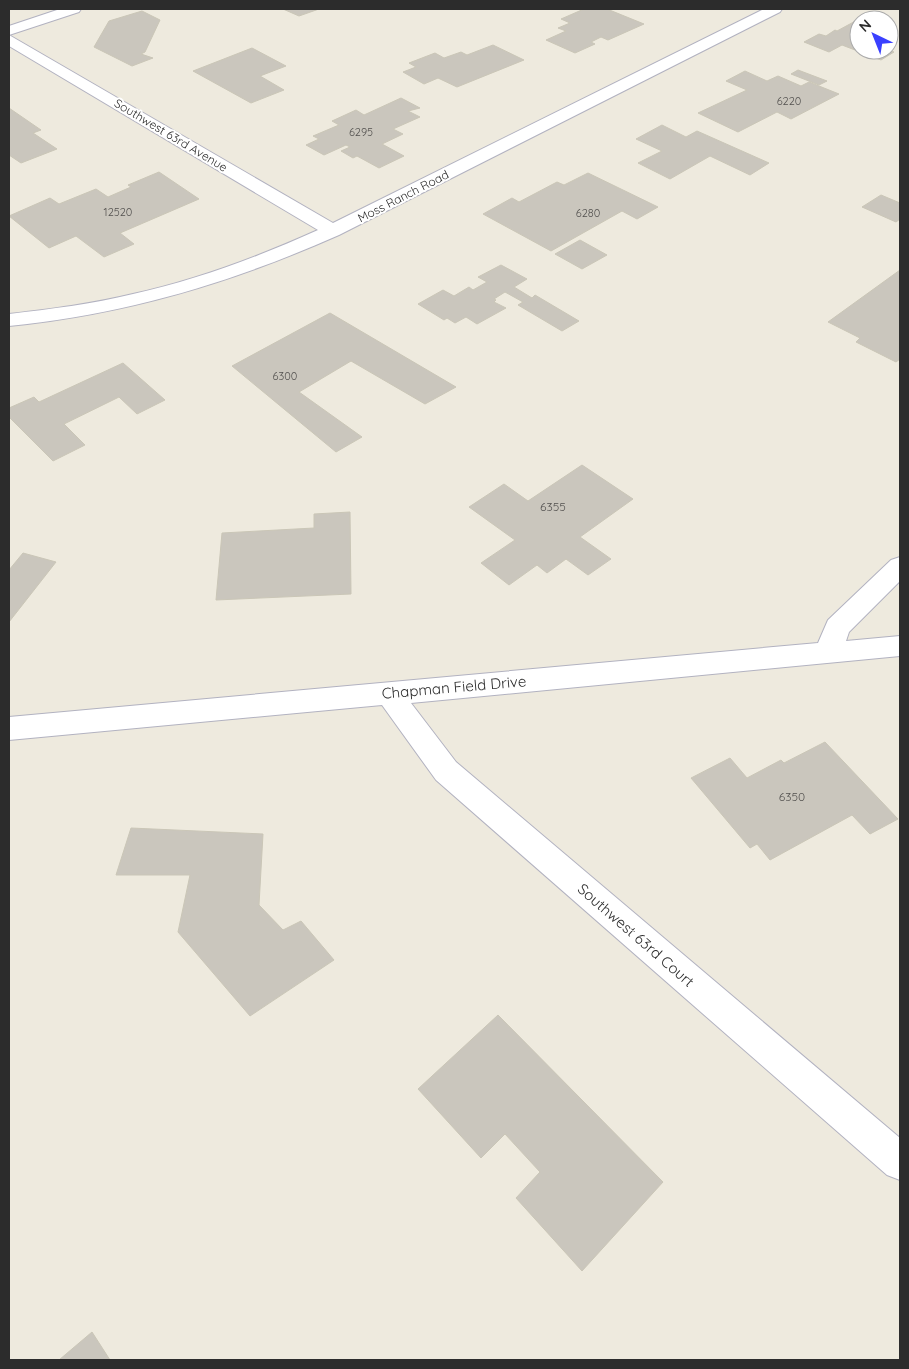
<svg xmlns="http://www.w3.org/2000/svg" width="909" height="1369" font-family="Quicksand,sans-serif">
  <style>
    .building { fill: #cac6bd; stroke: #cac6b7 }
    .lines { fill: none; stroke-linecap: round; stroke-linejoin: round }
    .minor-casing { stroke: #b2b2c0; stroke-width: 2 }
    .minor { fill: #fff; fill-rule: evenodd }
    .labels { text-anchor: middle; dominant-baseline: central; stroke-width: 4; stroke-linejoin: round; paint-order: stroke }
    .far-number-label { font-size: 11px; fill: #545250 }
    .far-street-label { font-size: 12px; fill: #2c2c2c; stroke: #fff }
    .number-label { font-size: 12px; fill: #545250 }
    .street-label { font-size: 15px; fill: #2c2c2c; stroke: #fff }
  </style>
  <rect width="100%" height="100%" fill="#eeeade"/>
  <path class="building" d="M283,9h36l-20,7z
    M584,9h23l37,15 -36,16 -7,-3 -10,5 4,2 -20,9 -29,-13 20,-9 -8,-3 12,-5 -9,-4z
    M142,11l18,9 -15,32 -4,2 12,4 -21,8 -38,-19 15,-26z
    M861,18l5,2h-7v30h28l7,2 -13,8 -39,-15 -13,7 -25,-10 15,-8 7,2 9,-6 2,1z
    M493,45l31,15 -67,27 -19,-9 -14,6 -21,-12 13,-5 -7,-4 26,-10 9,5 17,-6 6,3z
    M252,48l34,18 -26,10 24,14 -33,13 -58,-32z
    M798,70l29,11 -8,4 -28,-11z
    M745,71l22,10 11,-5 23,10 8,-4 30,12 -48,25 -14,-7 -39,20 -40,-19 49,-23 -21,-9z
    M401,98l19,10 -12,3 12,6 -27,12 10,5 -21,10 22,12 -25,12 -22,-12 -4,2 -12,-7 9,-4 -4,-2 -22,10 -18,-10 13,-6 -6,-3 26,-11 -7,-4 24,-11 8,5z
    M9,108l32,22 -8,3 24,16 -36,14 -12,-8z
    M662,125l24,12 11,-6 72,32 -19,12 -40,-19 -40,23 -32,-16 24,-12 -26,-12z
    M159,172l40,27 -79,34 14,11 -30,13 -28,-21 -27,12 -40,-32 41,-18 9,6 37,-15 12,8 23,-10 -3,-2z
    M588,173l70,34 -21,12 -15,-8 -71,40 -68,-37 29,-16 7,4 38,-20 7,3z
    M881,195l19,8v16l-4,3 -34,-15z
    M580,240l27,15 -25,14 -27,-15z
    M501,265l26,14 -13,8 18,11 3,-3 44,26 -17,10 -44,-26 5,-3 -18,-10 -11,7 2,1 -2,2 12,6 -29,16 -11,-7 -11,6 -8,-5 -3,2 -26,-16 25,-14 11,6 15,-9 4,3 14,-8 -9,-5z
    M900,270v89l-4,3 -40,-20 4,-4 -32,-16z
    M330,313l126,74 -31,17 -74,-43 -52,31 63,45 -26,15 -104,-86z
    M123,363l42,37 -28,14 -18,-17 -55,27 21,21 -32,16 -44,-44v-9l25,-11 5,5z
    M582,465l51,34 -53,38 31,22 -23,16 -22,-16 -19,14 -10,-8 -28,20 -28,-22 34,-23 -46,-33 35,-23 24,17z
    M350,512l1,82 -135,6 6,-67 92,-5v-14z
    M23,553l33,9 -47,60v-52z
    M825,742l73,77 -28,15 -18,-19 -82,45 -13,-16 -7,4 -59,-70 39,-20 17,20 34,-18 3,3z
    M131,828l132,6 -4,71 24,25 18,-9 33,39 -84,56 -72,-84 12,-57h-74z
    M498,1015l165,167 -81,89 -66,-73 24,-26 -35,-38 -24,24 -63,-69z
    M92,1332l18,28h-51z"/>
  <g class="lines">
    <defs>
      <path id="minor" d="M60,9h21l-2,3 -70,23 324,188 431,-214h18l-2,3 -441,223c-108,48 -213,79 -330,91v-12c42,-5 83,-10 124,-20 64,-14 125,-37 185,-64l-309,-184v-20z
        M900,557v24l-51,51 -3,9 54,-5v20l-489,47 45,59 444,376v42l-13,-5 -451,-395 -54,-75 -373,35v-23l809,-74 10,-23 63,-60z"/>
    </defs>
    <use href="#minor" class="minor-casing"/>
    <use href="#minor" class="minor"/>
  </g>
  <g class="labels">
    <g class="far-number-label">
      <text x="789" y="101">6220</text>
      <text x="361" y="132">6295</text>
      <text x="118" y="212">12520</text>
      <text x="588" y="213">6280</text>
      <text x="285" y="376">6300</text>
    </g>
    <g class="far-street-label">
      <text transform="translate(171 135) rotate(31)">Southwest 63rd Avenue</text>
      <text transform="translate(403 196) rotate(-27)">Moss Ranch Road</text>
    </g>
    <g class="number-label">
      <text x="553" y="506">6355</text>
      <text x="792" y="796">6350</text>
    </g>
    <g class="street-label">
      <text transform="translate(454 687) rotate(-5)">Chapman Field Drive</text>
      <text transform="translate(636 935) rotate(41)">Southwest 63rd Court</text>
    </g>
  </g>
  <rect width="909" height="1369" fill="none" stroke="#2c2c2c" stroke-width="20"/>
  <g transform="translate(874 35) rotate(317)"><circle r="24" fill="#ffffff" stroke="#ababab"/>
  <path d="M0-4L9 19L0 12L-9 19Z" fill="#3a40ff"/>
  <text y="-8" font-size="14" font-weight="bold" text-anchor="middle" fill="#2c2c2c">N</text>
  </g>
</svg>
